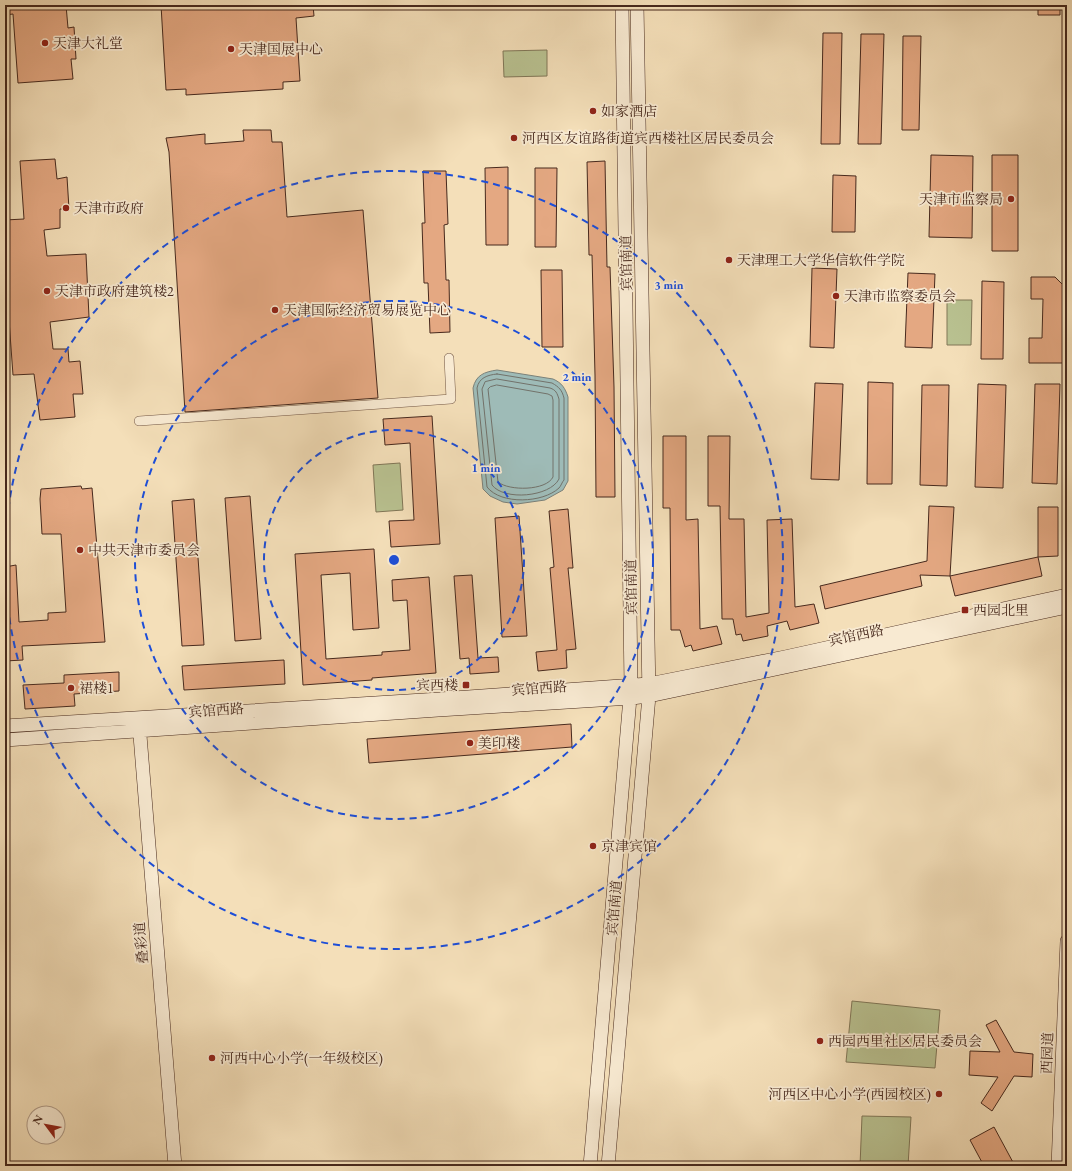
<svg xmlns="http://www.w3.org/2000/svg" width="1072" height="1171" font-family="'EB Garamond','Noto Serif SC',serif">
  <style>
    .green { fill: #b9c291; stroke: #807657 }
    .water { fill: #9ebbb7; stroke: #7b8179 }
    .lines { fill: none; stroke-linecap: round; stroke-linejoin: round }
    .shore { stroke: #72726a; stroke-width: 1 }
    .building { fill: #e4a882; stroke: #47291d }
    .street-casing { stroke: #725644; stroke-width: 10 }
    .secondary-casing { stroke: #47291d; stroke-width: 14 }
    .street { stroke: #f8ead2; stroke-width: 9 }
    .secondary { stroke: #f8ead2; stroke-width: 13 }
    .ring { fill: none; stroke: #1d4ed8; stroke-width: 2; stroke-dasharray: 7 5 }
    .poi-dot { fill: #8f2418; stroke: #f8ead2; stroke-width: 1.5 }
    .labels { text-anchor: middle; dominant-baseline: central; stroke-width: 3.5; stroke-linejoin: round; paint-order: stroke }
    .poi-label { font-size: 14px; fill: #47291d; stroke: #f8ead2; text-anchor: start }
    .street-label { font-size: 14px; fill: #47291d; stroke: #f8ead2 }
    .centre { fill: #1d4ed8; stroke: #f8ead2; stroke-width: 2 }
    .ring-label { font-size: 12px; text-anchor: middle; font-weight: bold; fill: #1d4ed8; stroke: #f8ead2; stroke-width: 3.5; stroke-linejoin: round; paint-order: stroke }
  </style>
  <rect width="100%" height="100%" fill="#f4dfb9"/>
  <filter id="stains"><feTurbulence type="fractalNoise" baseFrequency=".005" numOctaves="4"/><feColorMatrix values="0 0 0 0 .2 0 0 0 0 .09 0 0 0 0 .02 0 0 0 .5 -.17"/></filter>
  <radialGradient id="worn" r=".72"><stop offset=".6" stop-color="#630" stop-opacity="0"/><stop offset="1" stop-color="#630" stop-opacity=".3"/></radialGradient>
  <path class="green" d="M547,50v26l-43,1 -1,-26z
    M947,300h25l-1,45h-24z
    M400,463l3,47 -27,2 -3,-47z
    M852,1001l88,9 -5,58 -89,-6z
    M862,1116l49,1 -3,49h-48z"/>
  <path class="water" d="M497,370l56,9c9,4 12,9 15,18v84l-5,9 -18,10 -28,4 -14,-2 -13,-6 -7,-7 -10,-101c3,-13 11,-16 24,-18z"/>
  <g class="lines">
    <path class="shore" d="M497,374l55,9c7,4 10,7 12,15v82c-2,2 -3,6 -5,8 -16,15 -58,17 -72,-1l-10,-99c2,-10 10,-13 20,-14z
      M497,379l53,9c6,2 7,5 9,11v80c-9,18 -55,22 -67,6l-10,-96 3,-7z
      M497,385l51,9 4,2 1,4v77c-7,14 -44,14 -55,5l-10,-93 2,-2z"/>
  </g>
  <path class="building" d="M5,5h61l2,23 6,-1 2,32h-5l2,20 -55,4 -5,-69 -8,1z
    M161,5h152l1,11 -18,2 4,63 -17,1v7l-97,6v-6l-20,1z
    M1038,5h22v10h-22z
    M823,33h19l-2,111h-19z
    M861,34h23l-3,110h-23z
    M903,36h18l-2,94h-17z
    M243,130h28l1,12h10l5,75 76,-7 15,188 -193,14 -16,-260 -3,-14 39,-4v10l39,-3z
    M931,155l42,1 -1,82 -43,-1z
    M992,155h26v96h-26z
    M55,159l2,20 10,-2 2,32h-9v19l-16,2 3,26 39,-2 3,63 -39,5 3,27h15l1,13 11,-1 3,33h-10l2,23 -35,3 -6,-46 -21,1 -8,-110v-45l19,-1 -4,-58z
    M605,161l2,106h3l4,120 1,110h-19l-1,-122 -3,-120h-3l-2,-93z
    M508,167v78h-22l-1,-77z
    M535,168h22l-1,79h-21z
    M423,171h23l2,53 -4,1 2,55h3l1,52 -20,1 -2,-50h-4l-2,-60h3z
    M833,175l23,1 -1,56h-23z
    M812,268l25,1 -3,79 -24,-1z
    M541,270h21l1,77h-21z
    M908,273l27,1 -3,74 -27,-1z
    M1031,277h24l12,12v74h-38v-25h13l1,-39h-12z
    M982,281l22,1 -1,77h-22z
    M868,382l25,1 -1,101h-25z
    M815,383l28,1 -4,96 -28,-1z
    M978,384l28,1 -3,103 -28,-1z
    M1035,384h25l-3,100 -25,-1z
    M922,385h27l-2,101 -27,-1z
    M432,416l8,128 -49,3 -2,-26 25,-1 -4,-77 -25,2 -2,-26z
    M663,436h23v84l12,-1 2,110 17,-3 5,18 -29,7 -2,-6 -6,2 -5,-17h-9l-1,-122h-7z
    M708,436h22l-1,83h15l2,98 23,-4 -2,-93 25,-1 3,88 19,-3 5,19 -29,7 -3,-9 -20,5 1,10 -25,5 -2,-7 -5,1 -3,-16h-11l-2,-113h-12z
    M81,486l1,3 10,-1 13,154 -83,4 1,14 -18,1v-94l11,-2 3,57 29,-2v-7l18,-1 -5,-78h-19l-2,-35 1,-10z
    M250,496l11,143 -26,2 -10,-143z
    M194,499l10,146 -22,1 -10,-145z
    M929,506l25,1 -4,69 -30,-1 2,11 -97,23 -5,-23 107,-25z
    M1038,507h20v49l-20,1z
    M568,509l5,59h-5l8,81 -10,1 1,18 -29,3 -2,-19 21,-2 -7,-82 4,-1 -5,-56z
    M519,516l8,120 -25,1 -7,-119z
    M374,549l5,79 -26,2 -3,-57 -29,2 5,84 56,-4v-3l28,-2 -3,-50 -14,1 -1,-21 37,-3 7,96 -64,5v2l-69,5 -8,-131z
    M1038,557l4,19 -87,20 -5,-20z
    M472,575l6,83 20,-1 1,15 -29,2 -1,-16 -9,1 -6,-83z
    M284,660l1,24 -101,6 -2,-24z
    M119,672v19l-45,3 1,12 -50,3 -2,-24 41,-2v-8z
    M571,724l1,23 -203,16 -2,-24z
    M996,1020l18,32 19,2 -1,23 -18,-1 -22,35 -11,-8 17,-26 -29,-2 1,-24 30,1 -14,-27z
    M994,1127l21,39h-31l-14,-26z"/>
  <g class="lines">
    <defs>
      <path id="street" d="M139,421l312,-22 -2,-41"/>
      <path id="secondary" d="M139,723l36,443
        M5,726l435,-27 209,-15 136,-27 282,-62
        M5,740l433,-30 193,-12 18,-2 418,-89
        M590,1166l41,-480 -9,-681
        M608,1166l41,-470 -12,-691
        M1058,1166l9,-225"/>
    </defs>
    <use href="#street" class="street-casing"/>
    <use href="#secondary" class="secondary-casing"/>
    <use href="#street" class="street"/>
    <use href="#secondary" class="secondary"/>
  </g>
  <g class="ring">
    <circle cx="394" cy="560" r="130"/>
    <circle cx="394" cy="560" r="259"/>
    <path d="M5 557A389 389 0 1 1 5 563"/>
  </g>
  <g class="poi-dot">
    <circle cx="45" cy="43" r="4"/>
    <circle cx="231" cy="49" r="4"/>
    <circle cx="593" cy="111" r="4"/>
    <circle cx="514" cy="138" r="4"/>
    <circle cx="1011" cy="199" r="4"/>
    <circle cx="66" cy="208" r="4"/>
    <circle cx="729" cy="260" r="4"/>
    <circle cx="47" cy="291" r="4"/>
    <circle cx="836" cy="296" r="4"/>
    <circle cx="275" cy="310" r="4"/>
    <circle cx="80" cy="550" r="4"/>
    <rect x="961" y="606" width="8" height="8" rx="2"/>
    <rect x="462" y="681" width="8" height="8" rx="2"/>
    <circle cx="71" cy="688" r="4"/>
    <circle cx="470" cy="743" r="4"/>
    <circle cx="593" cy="846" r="4"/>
    <circle cx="820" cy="1041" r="4"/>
    <circle cx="212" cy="1058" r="4"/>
    <circle cx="939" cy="1094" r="4"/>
  </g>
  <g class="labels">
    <g class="poi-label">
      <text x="53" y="43">天津大礼堂</text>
      <text x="239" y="49">天津国展中心</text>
      <text x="601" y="111">如家酒店</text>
      <text x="522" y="138">河西区友谊路街道宾西楼社区居民委员会</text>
      <text x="1003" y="199" text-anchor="end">天津市监察局</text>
      <text x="74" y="208">天津市政府</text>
      <text x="737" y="260">天津理工大学华信软件学院</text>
      <text x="55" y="291">天津市政府建筑楼2</text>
      <text x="844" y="296">天津市监察委员会</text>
      <text x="283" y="310">天津国际经济贸易展览中心</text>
      <text x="88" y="550">中共天津市委员会</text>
      <text x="973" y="610">西园北里</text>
      <text x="458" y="685" text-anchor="end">宾西楼</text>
      <text x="79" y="688">裙楼1</text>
      <text x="478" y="743">美印楼</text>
      <text x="601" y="846">京津宾馆</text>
      <text x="828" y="1041">西园西里社区居民委员会</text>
      <text x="220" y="1058">河西中心小学(一年级校区)</text>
      <text x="931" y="1094" text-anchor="end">河西区中心小学(西园校区)</text>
    </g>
    <g class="street-label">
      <text transform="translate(626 263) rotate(-91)">宾馆南道</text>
      <text transform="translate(631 587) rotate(-91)">宾馆南道</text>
      <text transform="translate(856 635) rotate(-12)">宾馆西路</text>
      <text transform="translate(539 688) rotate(-4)">宾馆西路</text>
      <text transform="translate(216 710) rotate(-4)">宾馆西路</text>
      <text transform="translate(614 908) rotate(-85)">宾馆南道</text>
      <text transform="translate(141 943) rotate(-95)">叠彩道</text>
      <text transform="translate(1047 1053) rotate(-88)">西园道</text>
    </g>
  </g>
  <circle cx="394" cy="560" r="6" class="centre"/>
  <g class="ring-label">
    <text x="669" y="289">3 min</text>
    <text x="577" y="381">2 min</text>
    <text x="486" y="472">1 min</text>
  </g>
  <rect width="1072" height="1171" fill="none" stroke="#f4dfb9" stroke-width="20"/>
  <rect x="6" y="6" width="1060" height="1159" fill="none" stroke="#47291d" stroke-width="2"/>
  <rect x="10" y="10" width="1052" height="1151" fill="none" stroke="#47291d"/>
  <g transform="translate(46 1125) rotate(302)"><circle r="19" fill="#f8ead2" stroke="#b19d8a"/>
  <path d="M0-3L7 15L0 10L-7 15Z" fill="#8f2418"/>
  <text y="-6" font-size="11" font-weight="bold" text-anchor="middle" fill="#47291d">N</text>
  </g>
  <rect width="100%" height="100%" filter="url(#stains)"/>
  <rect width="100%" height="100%" fill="url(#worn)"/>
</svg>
